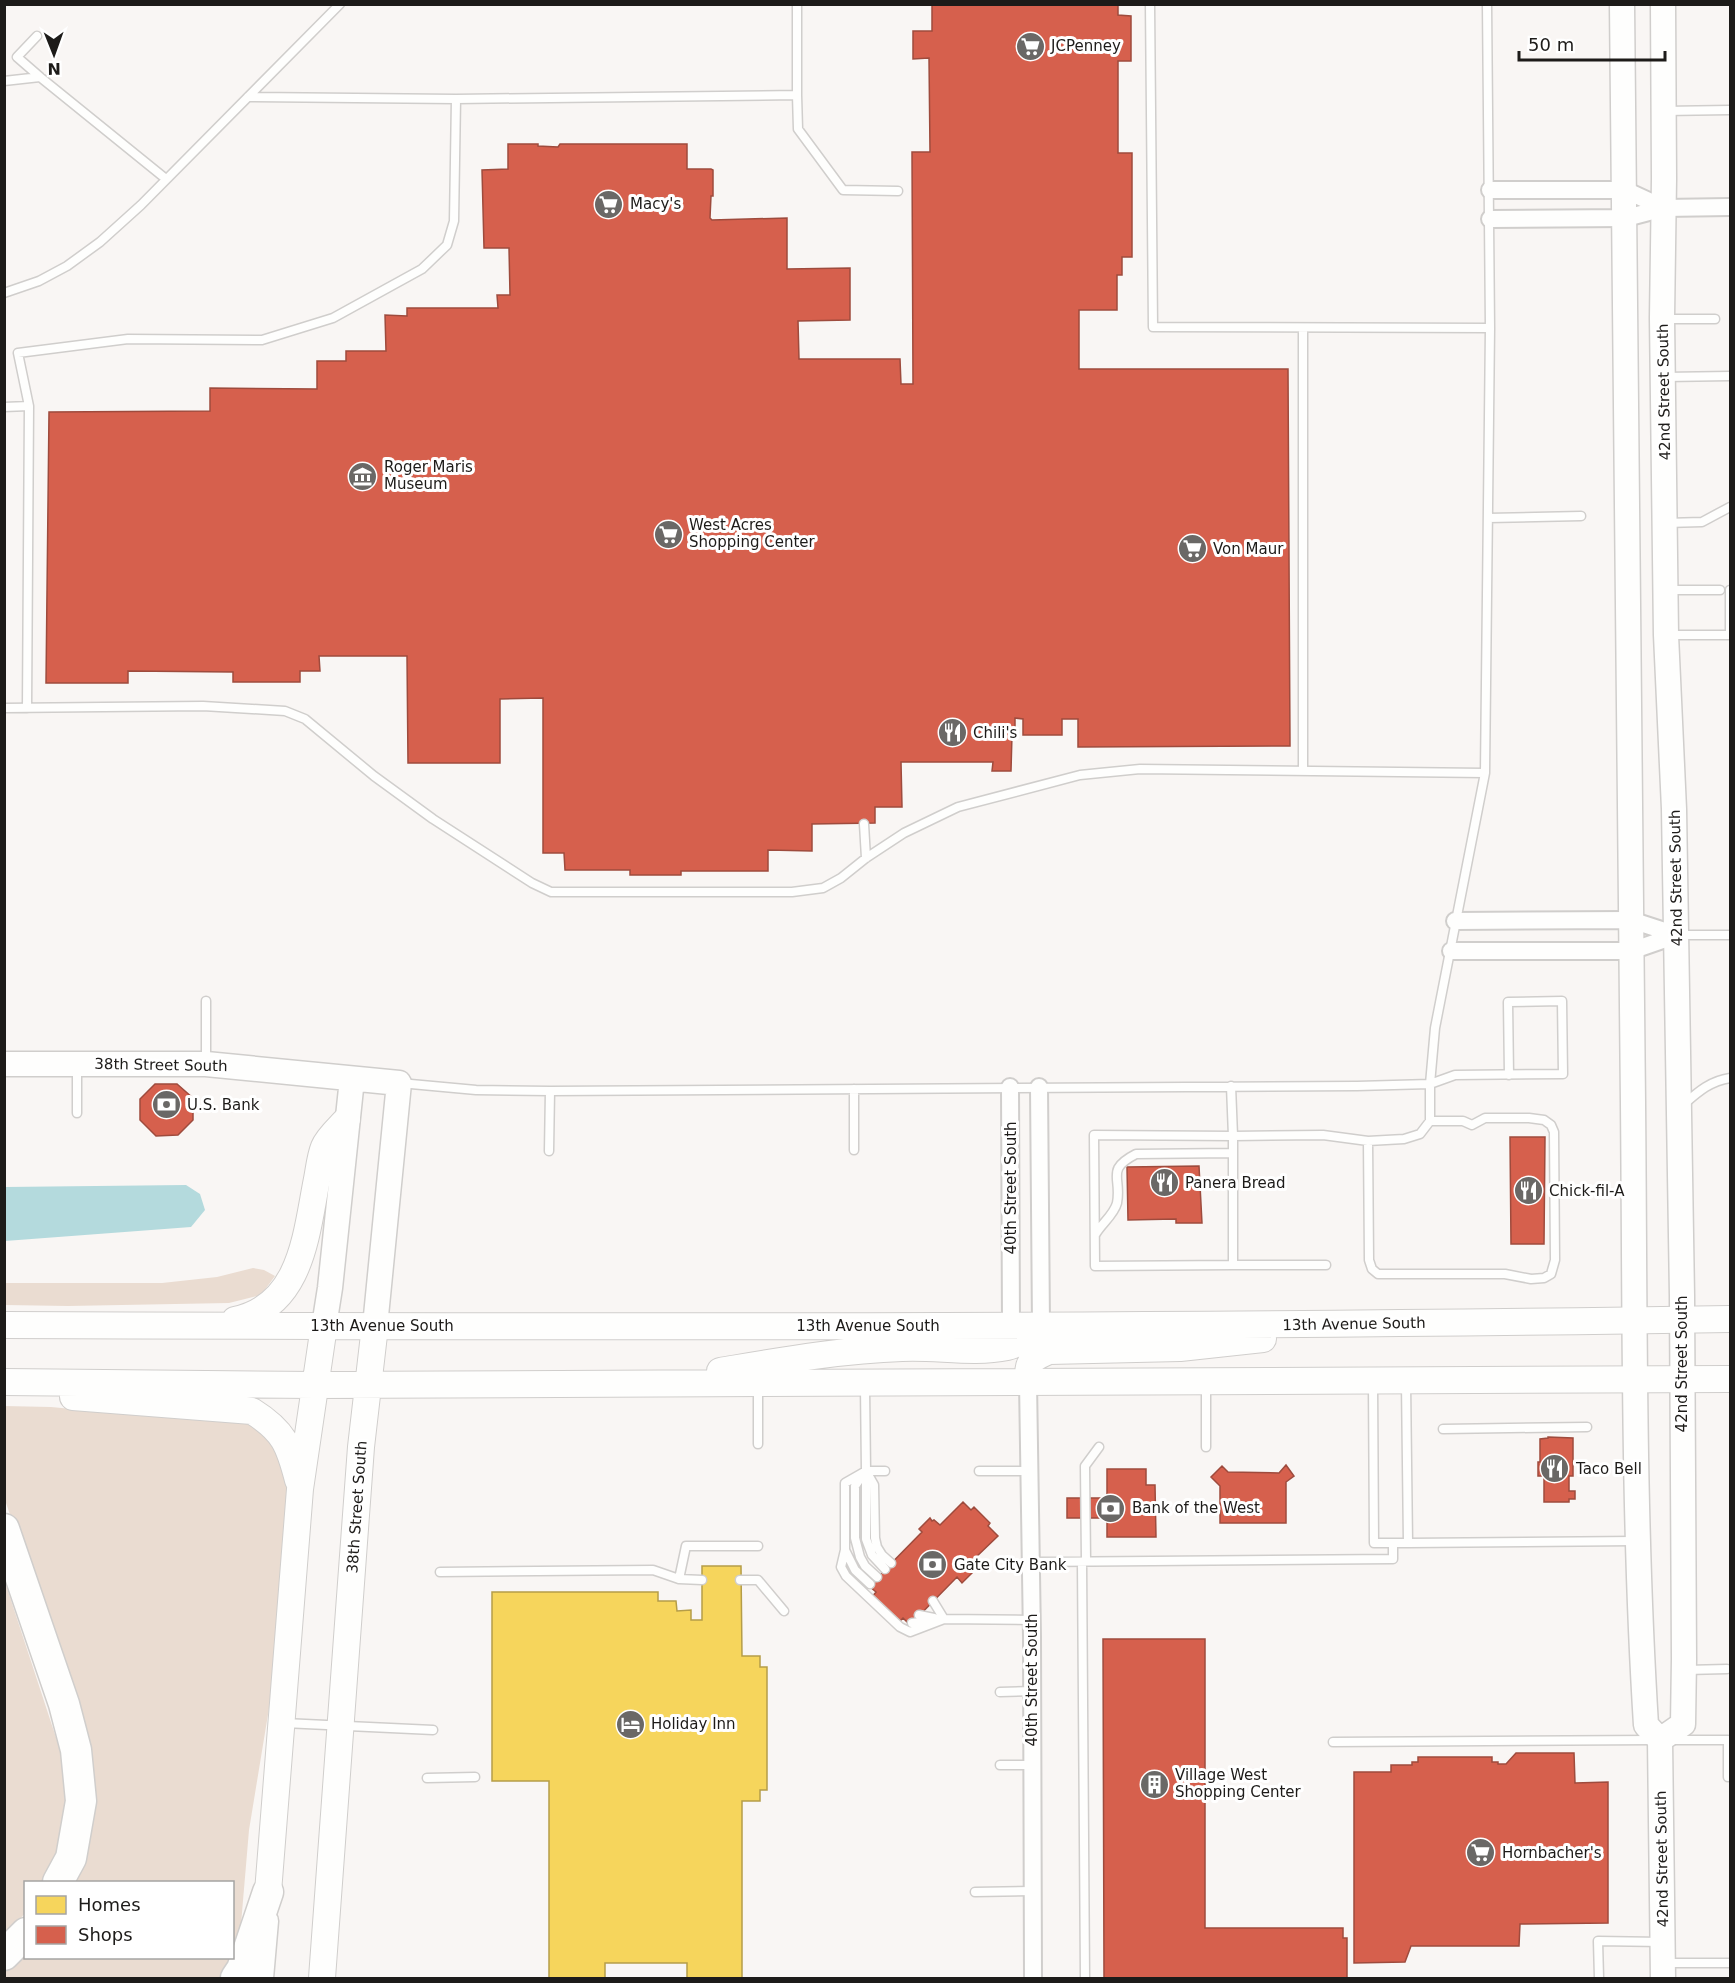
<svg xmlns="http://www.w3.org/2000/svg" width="1735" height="1983" font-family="'DejaVu Sans',sans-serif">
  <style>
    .green { fill: #eadcd1 }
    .water { fill: #b4dadd }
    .homes { fill: #f6d55c; stroke: #b59d48; stroke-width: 1.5 }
    .shops { fill: #d6604d; stroke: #9e4b3d; stroke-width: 1.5 }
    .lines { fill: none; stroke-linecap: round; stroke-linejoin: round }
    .lane-casing { stroke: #d0cecc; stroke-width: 11 }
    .street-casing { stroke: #d0cecc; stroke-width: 20 }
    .secondary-casing { stroke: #d0cecc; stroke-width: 27 }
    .primary-casing { stroke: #d0cecc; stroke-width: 28 }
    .highway-casing { stroke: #d0cecc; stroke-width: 33 }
    .lane { stroke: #fefefd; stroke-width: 8 }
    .street { stroke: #fefefd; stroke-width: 16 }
    .secondary { stroke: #fefefd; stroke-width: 24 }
    .primary { stroke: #fefefd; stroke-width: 26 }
    .highway { stroke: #fefefd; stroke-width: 30 }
    .labels { text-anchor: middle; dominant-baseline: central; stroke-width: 6; stroke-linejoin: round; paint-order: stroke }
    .poi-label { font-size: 15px; fill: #1d1b19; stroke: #fff; text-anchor: start }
    .street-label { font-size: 15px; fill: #1d1b19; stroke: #fff }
  </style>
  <rect width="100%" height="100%" fill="#f9f6f4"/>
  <path class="green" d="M253,1268l11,2 11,6 -14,19 -32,8 -161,3 -63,-1v-22h157l55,-6z
    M4,1406l47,1 94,9 94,4 21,10 16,16 10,24 1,24 -14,190 -24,146 -9,106 -7,19 -1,-73h-159l11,-24 -46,-261 -33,-97z
    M4,1579l61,186 1,45 -11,49 -11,23h-18l-1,31 -21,25z
    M25,1955l1,3h206l-10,20h-217l-1,-7z"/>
  <path class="water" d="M186,1185l14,9 5,16 -14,17 -186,14v-54z"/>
  <path class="homes" d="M702,1566h39l1,90h18v11h7v123h-7v11h-18v177h-55v-15h-82v15h-56v-197h-57v-189h166v9h18l1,10 14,-1v10h11z"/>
  <path class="shops" d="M932,4h186v11l13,1v45h-13v92h14v104h-10v18h-5v35h-38v59h209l2,377 -212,1v-28h-16v16h-39v-16l-8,-1v17h-3l-1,36h-19l1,-9h-92l1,45h-27v16l-63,1v27l-44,-1v21h-87v4h-51v-5h-65l-1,-17h-21v-155l-43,1v64h-92l-1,-107h-88l1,15h-20v11h-67v-10l-105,-1v12h-82l3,-271 161,-1v-23l107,1v-28h29v-10h40l-1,-36 22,1v-8h91l-1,-13h13l-1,-47h-25l-2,-78 26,-1v-25h30v2l20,1 2,-3h127v25h24l2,1v26h-2l-1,22 2,2 75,-2v51l63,-1v52l-52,1 1,38h101l1,25h12l-1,-232h18l-1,-94 -16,1v-28h19z
    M155,1084h22l16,14v22l-15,15 -22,1 -16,-16v-21z
    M1510,1137h35l-1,107h-33z
    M1199,1166l3,57h-26v-4l-48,1 -1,-53z
    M1548,1437l25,1v38h-4v15h6v8h-6v3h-25v-26h-6v-14h2v-23l8,-1z
    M1286,1465l8,11 -8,6v41h-66v-37l-9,-9 11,-11 6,6 51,1z
    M1107,1469h39v16h9l1,52h-49v-19h-40v-20h40z
    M963,1502l8,8 3,-3 16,16 -2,3 10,10 -25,24 6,6 -17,17 -5,-6 -47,48 -7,-7 -5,5 -26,-26 4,-5 -7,-6 53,-54 -3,-3 11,-11 2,3 2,-1 6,5z
    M1103,1639h102v289h138v10h4v40h-243z
    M1516,1753h58l1,30 33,-1v141l-88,1 -1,22h-108l-6,16 -51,1v-191h37v-7h21v-3h6v-5h74v5h6v2h8z"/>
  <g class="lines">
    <defs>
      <path id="lane" d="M1150,4l3,323 337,1
        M37,36l-20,21 23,20
        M4,81l36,-4 126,102
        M797,95l1,34 45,61 55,1
        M456,99l341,-4v-91
        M1664,111l66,-1
        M4,293l35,-12 28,-15 33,-24 41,-37 199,-201
        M1665,319h50
        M1303,328v442
        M1665,377l65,-1
        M4,407l25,-1
        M1488,518l93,-2
        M1666,523l36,-1 28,-15
        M1666,590h54
        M1669,635h61
        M1730,635v-45
        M4,708l199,-2 82,5 20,8 69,57 59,43 99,64 19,9h241l31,-4 18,-10 25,-20 38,-25 54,-26 122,-32 60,-6 345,4
        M27,708l2,-302 -11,-53 110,-14 134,1 71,-22 89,-49 25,-24 7,-24 2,-122 -208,-2
        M864,824l2,34
        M1678,935h52
        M206,1063v-62
        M77,1067v46
        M400,1083l76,7 74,1 807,-5 73,-2 5,-56 50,-255 5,-445 -3,-324
        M1231,1086l2,50 90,-1 45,6 36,-2 16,-5 10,-13v-37l25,-9 108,-1 -1,-73 -54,1 1,73
        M854,1089v61
        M1683,1105c15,-13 27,-24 47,-27
        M1094,1135l139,1v129l-138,1z
        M1368,1141l1,119 3,9 6,5h127l26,5 13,-1 7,-4 4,-14 -1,-128 -3,-7 -7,-5 -15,-2h-44l-13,7 -9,-4h-33
        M549,1151l1,-60
        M1095,1235c6,-11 19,-20 22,-32 5,-26 -12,-33 19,-49l97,-1
        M1233,1265h93
        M1373,1382l1,161h34
        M1406,1383l2,160 227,-2
        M1206,1384v63
        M865,1387l1,84h19
        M1443,1429l144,-2
        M758,1444v-59
        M866,1471l-21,12v67l10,20 15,14
        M866,1471l8,14 1,53 2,9 5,8 9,8
        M979,1471h50
        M866,1472v67l6,16 13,14
        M862,1476l-7,10v52l5,19 5,9 12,11
        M845,1550l-4,17 5,9 54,51 10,5 34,-13
        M1086,1561l-1,-95 14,-19
        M1031,1562l362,-3v-16
        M1082,1562l3,416
        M440,1572l213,-2 26,9 23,1
        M679,1579l7,-33h72
        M740,1580h18l26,31
        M933,1601l11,18
        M919,1615l15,3
        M912,1623l32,-4 88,1
        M1686,1670l41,-1
        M1000,1692l32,-1
        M284,1723l149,7
        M1673,1740h55v37
        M1333,1742l321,-2
        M1000,1765h32
        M427,1778l48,-1
        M975,1892l57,-1
        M1663,1963h67
        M1599,1978l-1,-37 64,1"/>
      <path id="street" d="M1490,190h135l39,18
        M1490,219l136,-1 38,-10 66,-1
        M1455,921l176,-1 46,15
        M1451,951h180l46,-16
        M1010,1087l1,238
        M1039,1087l2,238
        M1028,1382l4,255 1,341"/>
      <path id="secondary" d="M1622,4c7,367 7,733 11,1099 2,208 0,415 13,622l14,15 3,238
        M4,1064h202l193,19 -24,243
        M324,1326l6,-38 22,-209
        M1660,1740l23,-16 1,-65 -2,-363 -8,-487 -8,-174 -4,-317 2,-139 -1,-175
        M261,1978l5,-57"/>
      <path id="primary" d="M235,1320c67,-14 71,-86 82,-141 2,-10 3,-22 7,-32 4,-10 16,-20 23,-28
        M4,1325c576,2 1151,3 1726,-6
        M720,1371c60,-10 121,-21 182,-23 33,-2 72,6 105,-1 14,-3 24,-11 34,-22
        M4,1382l311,3 1415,-6
        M1028,1382c0,-21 1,-22 21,-31l131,-3 83,-9
        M73,1397l179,14c32,20 37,34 46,69
        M268,1892l32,-403 24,-163
        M322,1978l39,-531 14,-121"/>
      <path id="highway" d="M4,1529l60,175 12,46 5,51 -10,57 -13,24
        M4,1955l22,-22
        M236,1978l6,-9 26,-77"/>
    </defs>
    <use href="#lane" class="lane-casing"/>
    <use href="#street" class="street-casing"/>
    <use href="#secondary" class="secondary-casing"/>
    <use href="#primary" class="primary-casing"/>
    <use href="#highway" class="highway-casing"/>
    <use href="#lane" class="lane"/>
    <use href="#street" class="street"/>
    <use href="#secondary" class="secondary"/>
    <use href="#primary" class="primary"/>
    <use href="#highway" class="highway"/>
  </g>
  <defs>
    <symbol id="supermarket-disc" viewBox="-11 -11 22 22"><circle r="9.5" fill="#6a6866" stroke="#fff"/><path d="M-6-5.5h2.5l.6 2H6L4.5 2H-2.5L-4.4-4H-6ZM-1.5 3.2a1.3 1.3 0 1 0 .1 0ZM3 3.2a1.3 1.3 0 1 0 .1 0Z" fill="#fff"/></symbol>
    <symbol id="museum-disc" viewBox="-11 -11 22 22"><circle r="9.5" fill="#6a6866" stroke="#fff"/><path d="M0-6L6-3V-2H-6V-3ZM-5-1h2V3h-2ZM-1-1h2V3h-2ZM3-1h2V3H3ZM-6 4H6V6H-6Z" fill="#fff"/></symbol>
    <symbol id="restaurant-disc" viewBox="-11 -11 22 22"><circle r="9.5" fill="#6a6866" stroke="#fff"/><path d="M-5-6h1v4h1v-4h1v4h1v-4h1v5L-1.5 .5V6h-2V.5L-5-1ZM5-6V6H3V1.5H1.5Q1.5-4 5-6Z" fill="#fff"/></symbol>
    <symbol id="bank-disc" viewBox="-11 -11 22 22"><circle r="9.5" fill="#6a6866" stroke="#fff"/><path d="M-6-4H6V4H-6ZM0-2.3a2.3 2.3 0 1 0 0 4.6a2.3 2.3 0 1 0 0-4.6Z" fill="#fff"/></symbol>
    <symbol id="hotel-disc" viewBox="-11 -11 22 22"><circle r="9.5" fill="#6a6866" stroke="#fff"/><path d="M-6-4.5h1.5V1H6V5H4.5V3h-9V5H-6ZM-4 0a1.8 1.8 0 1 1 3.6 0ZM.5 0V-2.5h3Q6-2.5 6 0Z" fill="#fff"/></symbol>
    <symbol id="building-disc" viewBox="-11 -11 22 22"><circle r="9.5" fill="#6a6866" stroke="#fff"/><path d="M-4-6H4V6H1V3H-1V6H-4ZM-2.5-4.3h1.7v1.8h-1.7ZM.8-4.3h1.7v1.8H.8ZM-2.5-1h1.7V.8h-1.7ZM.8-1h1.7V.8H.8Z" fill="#fff"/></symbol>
  </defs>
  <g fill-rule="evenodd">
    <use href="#supermarket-disc" x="1014" y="30" width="33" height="33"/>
    <use href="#supermarket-disc" x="592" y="188" width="33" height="33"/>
    <use href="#museum-disc" x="346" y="460" width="33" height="33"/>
    <use href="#supermarket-disc" x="652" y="518" width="33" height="33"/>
    <use href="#supermarket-disc" x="1176" y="532" width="33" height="33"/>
    <use href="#restaurant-disc" x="936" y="716" width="33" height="33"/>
    <use href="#bank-disc" x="150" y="1088" width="33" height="33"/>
    <use href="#restaurant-disc" x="1148" y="1166" width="33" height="33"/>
    <use href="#restaurant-disc" x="1512" y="1174" width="33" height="33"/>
    <use href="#restaurant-disc" x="1538" y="1452" width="33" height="33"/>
    <use href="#bank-disc" x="1094" y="1492" width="33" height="33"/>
    <use href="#bank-disc" x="916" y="1548" width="33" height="33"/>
    <use href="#hotel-disc" x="614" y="1708" width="33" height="33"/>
    <use href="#building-disc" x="1138" y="1768" width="33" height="33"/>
    <use href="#supermarket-disc" x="1464" y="1836" width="33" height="33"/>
  </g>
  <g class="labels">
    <g class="poi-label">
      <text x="1051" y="46">JCPenney</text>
      <text x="630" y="204">Macy's</text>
      <text x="384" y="467">Roger Maris<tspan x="384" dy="17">Museum</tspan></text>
      <text x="689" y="525">West Acres<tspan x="689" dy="17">Shopping Center</tspan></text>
      <text x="1213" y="549">Von Maur</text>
      <text x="973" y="733">Chili's</text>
      <text x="187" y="1105">U.S. Bank</text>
      <text x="1185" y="1183">Panera Bread</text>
      <text x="1549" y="1191">Chick-fil-A</text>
      <text x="1576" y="1469">Taco Bell</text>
      <text x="1132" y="1508">Bank of the West</text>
      <text x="954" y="1565">Gate City Bank</text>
      <text x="651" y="1724">Holiday Inn</text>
      <text x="1175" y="1775">Village West<tspan x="1175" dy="17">Shopping Center</tspan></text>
      <text x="1502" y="1853">Hornbacher's</text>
    </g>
    <g class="street-label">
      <text transform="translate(1664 392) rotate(-91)">42nd Street South</text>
      <text transform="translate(1676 878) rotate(-91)">42nd Street South</text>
      <text transform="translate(161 1065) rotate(1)">38th Street South</text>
      <text transform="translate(1011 1188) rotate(-90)">40th Street South</text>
      <text transform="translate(1354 1324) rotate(-1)">13th Avenue South</text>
      <text x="382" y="1326">13th Avenue South</text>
      <text x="868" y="1326">13th Avenue South</text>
      <text transform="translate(1682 1364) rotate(-90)">42nd Street South</text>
      <text transform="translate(357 1507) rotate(-86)">38th Street South</text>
      <text transform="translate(1032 1680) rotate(-90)">40th Street South</text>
      <text transform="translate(1662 1859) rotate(-91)">42nd Street South</text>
    </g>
  </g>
  <rect width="1735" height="1983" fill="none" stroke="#1d1b19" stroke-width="12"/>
  <rect x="24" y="1881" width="210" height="78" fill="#ffffff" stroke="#a5a4a3" stroke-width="1.5"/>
  <rect x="36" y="1896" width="30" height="18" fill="#f6d55c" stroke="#a5a4a3" stroke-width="1.5"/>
  <text x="78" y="1911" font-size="18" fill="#1d1b19">Homes</text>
  <rect x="36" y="1926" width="30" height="18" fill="#d6604d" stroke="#a5a4a3" stroke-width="1.5"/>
  <text x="78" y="1941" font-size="18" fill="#1d1b19">Shops</text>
  <g transform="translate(54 54) rotate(179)" stroke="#ffffff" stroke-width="4.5" paint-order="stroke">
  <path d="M0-4.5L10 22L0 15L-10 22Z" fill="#1d1b19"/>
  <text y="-9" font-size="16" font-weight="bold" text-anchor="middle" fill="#1d1b19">N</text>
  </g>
  <path d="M1519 51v9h146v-9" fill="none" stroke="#1d1b19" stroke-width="3"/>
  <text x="1528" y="51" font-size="18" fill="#1d1b19" stroke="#ffffff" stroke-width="4.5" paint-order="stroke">50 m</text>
</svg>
